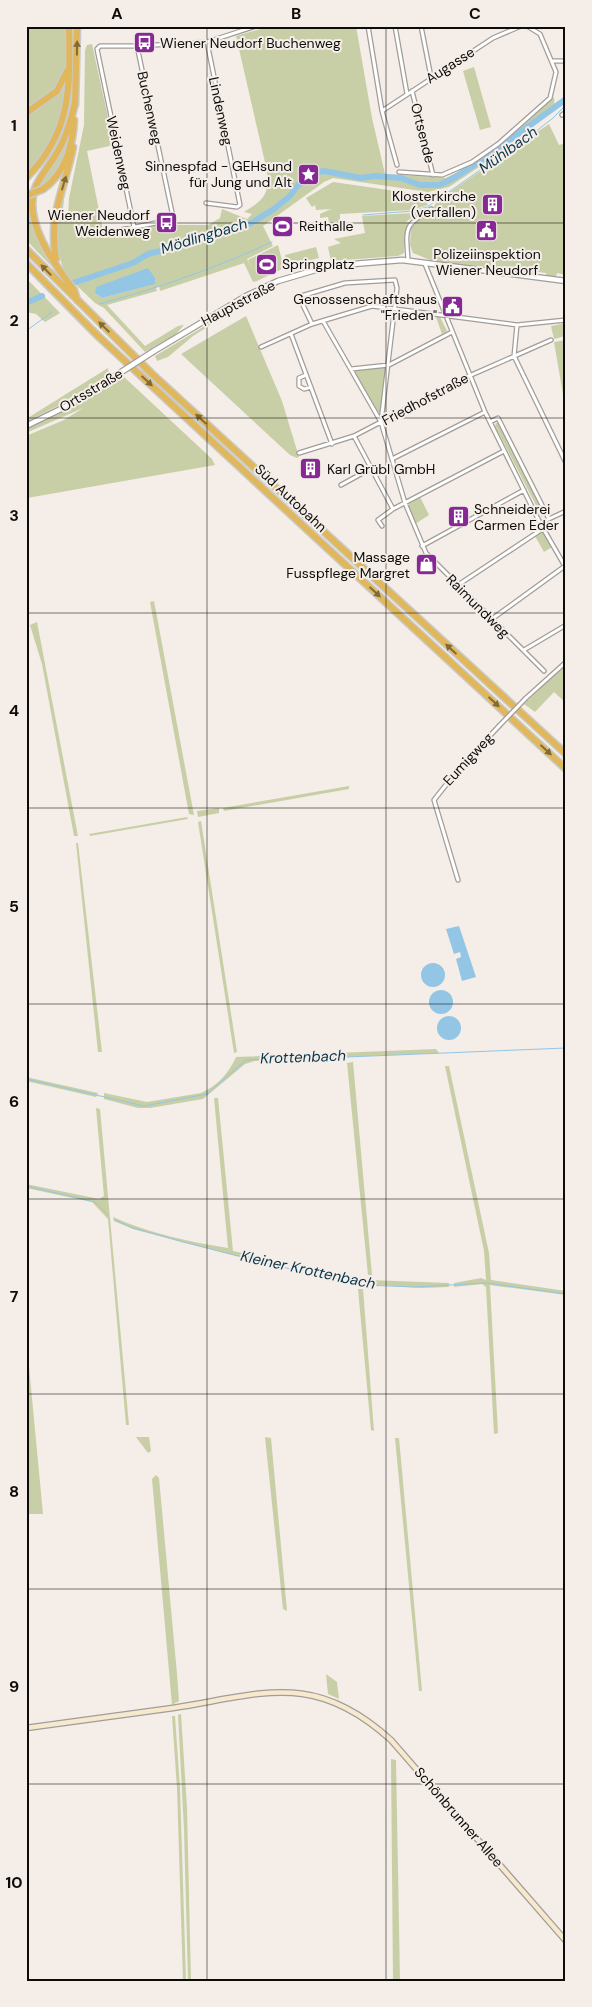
<svg xmlns="http://www.w3.org/2000/svg" width="592" height="2007" font-family="'DM Sans',sans-serif">
  <style>
    .green { fill: #c8cfa6; fill-rule: evenodd }
    .water { fill: #93c6e5 }
    .lines { fill: none; stroke-linecap: round; stroke-linejoin: round }
    .stream { stroke: #93c6e5; stroke-width: 1 }
    .river { stroke: #93c6e5; stroke-width: 6 }
    .minor-casing { stroke: #a29d98; stroke-width: 5.5 }
    .tertiary-casing { stroke: #a29d98; stroke-width: 7 }
    .secondary-casing { stroke: #a29d98; stroke-width: 7 }
    .motorway-casing { stroke: #cacac9; stroke-width: 9 }
    .minor { stroke: #fff; stroke-width: 3 }
    .tertiary { stroke: #fff; stroke-width: 4.5 }
    .secondary { stroke: #f6e9ce; stroke-width: 4.5 }
    .motorway { stroke: #e1b75c; stroke-width: 6 }
    .minor-bridge-casing { stroke: #a29d98; stroke-width: 5.5; stroke-linecap: butt }
    .tertiary-bridge-casing { stroke: #a29d98; stroke-width: 7; stroke-linecap: butt }
    .motorway-bridge-casing { stroke: #cacac9; stroke-width: 9; stroke-linecap: butt }
    .minor-bridge { stroke: #fff; stroke-width: 3 }
    .tertiary-bridge { stroke: #fff; stroke-width: 4.5 }
    .motorway-bridge { stroke: #e1b75c; stroke-width: 6 }
    .oneway { fill: #826a37 }
    .grid { fill: none; stroke: #0e0c0a; stroke-width: 1; stroke-opacity: 0.55 }
    .labels { text-anchor: middle; dominant-baseline: central; stroke-width: 4; stroke-linejoin: round; paint-order: stroke }
    .poi-label { font-size: 14px; fill: #0e0c0a; stroke: #f4ede8; text-anchor: start }
    .street-label { font-size: 14px; fill: #0e0c0a; stroke: #f4ede8 }
    .water-label { font-size: 15px; font-style: italic; fill: #09354a; stroke: #f4ede8 }
    .neatline { fill: none; stroke: #0e0c0a; stroke-width: 2 }
    .grid-label { font-size: 16px; text-anchor: middle; font-weight: bold; fill: #0e0c0a }
  </style>
  <rect width="100%" height="100%" fill="#f4ede8"/>
  <path class="green" d="M26,26h39c6,46 -2,59 -39,84z
    M271,26h85l16,92 13,56 61,4 28,-15 3,1 29,-20v-5l48,-42 1,13 -70,53 -36,24 -21,5 -95,-14 -9,4 -61,44 10,20 -26,13 5,11 -4,-10 30,-15 6,23 -27,13 -4,1 -9,-19 -84,28 -1,-5 -3,2 1,3 -50,14 38,41 33,-20 6,-1 -9,10 -30,17 -41,-44 -9,-5 -23,-22 -8,-10 -7,-22 -1,-32 9,-27 -3,28 6,-2 1,-18 15,-73 1,-75 2,-5 5,-1 22,101 -27,6 17,84 56,-10h48l12,-7 2,-9 25,10 5,-5 -8,-2c21,-13 25,-17 23,-41l-31,-135zM155,278l-1,6 -52,14 -7,-5z
    M474,67l17,60 -11,3 -17,-59z
    M66,82c-2,37 -17,64 -40,92v-59l24,-16z
    M549,124l10,21 7,-2v132l-9,-2 -1,4 -10,-1v-3l-13,-2 -1,3 -97,-12 -22,-9 -3,-8 1,-17 7,-8 13,-9 7,-11z
    M72,128l-12,39 -16,19 -3,-2 -4,4z
    M333,182l90,13 5,10 -16,5 -72,4v9l6,2 -3,5 -12,2 -3,-15 -8,1v-4l11,-5 -15,1 -1,-5 -3,2 -6,-9z
    M30,197c-5,28 16,54 29,77l-33,-34v-41z
    M422,210l-16,12h4l-5,12 -1,19 -6,3 -67,5 -3,-14 13,-4 -7,-4 31,-6 -3,-17 50,-3z
    M316,247l3,11 -31,8 -3,-11z
    M26,281l4,1 30,31 -15,9 -9,-8 -10,-2v-17l4,-4 -4,-2z
    M241,304h2l-50,32 -25,21 -11,4 -2,-5z
    M246,316l36,85 17,56 -2,1 -7,-3 -109,-101z
    M436,317h4l7,14 -5,3z
    M566,323v7l-3,2 2,4 -11,3 -3,-13z
    M566,340v65l-1,1 -11,-64z
    M386,367l-5,45h-4l-23,-39 2,-3z
    M108,368l1,8 -28,18 -55,28v-3z
    M123,376l89,83 3,6 -188,33 -1,-62 38,-16 19,-12 -57,25v-4l31,-14z
    M496,423h3l45,91 -2,3 -47,-91z
    M420,497l9,18 -14,9 -7,-18 1,-3z
    M541,532l3,2 8,13 -8,5 -9,-16z
    M154,601l40,214 -5,-1 -39,-212z
    M37,622l41,214h-4l-32,-172 -12,-39z
    M566,664v39l-12,-11 -19,20 -11,-8z
    M349,786v3l-125,22 -1,-3z
    M219,808v5l-21,4 -1,-6z
    M187,817l1,2 -98,17 -1,-2z
    M201,821l36,231 -3,1 -36,-231z
    M76,843h2l24,209h-4z
    M436,1049l3,4 -184,8 -10,3 -42,35 -53,9h-12l-34,-9v-6l43,9 54,-9c15,-6 29,-21 35,-36z
    M353,1062l19,213h-4l-21,-212z
    M445,1066h4l40,187 2,27 75,11v4l-76,-10 8,148 -4,1 -8,-147 -4,-3 -28,3v-4l27,-5 5,2 -2,-29z
    M26,1077l72,16 -2,4 -70,-16z
    M214,1098h4l15,153 19,4 -1,5 -118,-31 -19,-8 -1,-4c35,16 77,25 115,31z
    M96,1108l4,1 29,316h-3l-18,-206 -16,-17 -66,-14v-4l73,15 5,-3z
    M369,1280l80,3v4l-28,1 -57,-4z
    M358,1289h5l11,142 -3,-1z
    M26,1335l17,179h-17z
    M136,1437h13l2,14 -3,2z
    M265,1437l6,1 16,173 -4,-2z
    M395,1438h4l23,253h-3z
    M156,1475l3,3 18,196 2,27 -7,4 -20,-226z
    M326,1674l11,8 2,17 -11,-5z
    M181,1714l6,94 4,173h-3l-4,-152 -6,-114z
    M172,1716h3l5,72 6,193h-3l-6,-193z
    M391,1759l5,1 4,221h-7z"/>
  <path class="water" d="M148,268l7,10v6l-53,14 -7,-5 1,-6z
    M459,926l17,51 -14,4 -6,-22 5,-2 -1,-5 -6,2 -8,-25z
    M421 975a12 12 0 1 1 24 0a12 12 0 1 1-24 0Z
    M429 1002a12 12 0 1 1 24 0a12 12 0 1 1-24 0Z
    M437 1028a12 12 0 1 1 24 0a12 12 0 1 1-24 0Z"/>
  <g class="lines">
    <path class="stream" d="M363,215l49,-4 15,-4 108,-75 18,-14 13,-13
      M99,304c60,-16 117,-36 173,-62
      M26,331l26,-19
      M26,1079l118,27 63,-12 39,-34 43,-3 9,2 268,-11
      M26,1186l69,16 13,13
      M115,1220l18,8 50,14 123,31 58,12 50,2 72,-4 80,11"/>
    <path class="river" d="M73,283l60,-20 15,-9 29,-7 10,-6 22,-3 13,-7 29,-8 23,-14 16,-13 8,-11 17,-12 9,-2 37,7 14,-2 26,2 19,7h19l15,-7 29,-19 83,-60
      M26,303l16,-7"/>
    <defs>
      <path id="minor" d="M368,26l14,85 15,54
        M395,26l12,68
        M421,26l10,51
        M552,61h14
        M412,91l21,84
        M382,111l111,-73 28,-12
        M562,115l4,-3
        M399,172l43,3 30,-13 26,-18 52,-46 6,-26 -16,-38 -13,-8
        M206,203l31,4 3,-2 -33,-163
        M134,227l-37,-178 3,-3h37l70,-4 49,-16
        M105,233l66,-13 2,-3 -36,-171
        M408,260c-2,-32 -5,-34 23,-51
        M425,264l60,148 55,111 26,45
        M323,321l58,101 24,81 21,50 118,118
        M312,324l-12,-25 1,-3 44,-13 50,-3 2,8 -16,134
        M517,325l-3,31 52,107
        M291,334l41,110
        M261,347l51,-23 60,-18 145,19 49,-5
        M351,369l38,-4 63,-33
        M306,375l-7,3v8l5,3 7,-2
        M490,422l8,-4 51,101
        M354,436l39,73
        M299,453l55,-17 115,-60 82,-36
        M392,459l93,-47
        M341,485l29,-16
        M540,523l26,-12
        M382,526l-4,-6 15,-11 111,-58
        M422,546l102,-56
        M458,585l86,-57
        M492,619l73,-53
        M524,650l42,-25
        M526,698l40,-36
        M458,880l-24,-80 23,-29 42,-45"/>
      <path id="tertiary" d="M154,351l92,-55 32,-15 51,-15 73,-6 164,21
        M26,426l39,-19 50,-31"/>
      <path id="secondary" d="M26,1728c49,-7 98,-13 147,-20 90,-14 141,-38 218,32l175,201"/>
      <path id="motorway" d="M75,102c-4,20 -9,37 -20,54 -6,10 -14,19 -19,30 -15,33 18,78 38,104l3,10
        M75,105l2,-79
        M26,113l31,-22 10,-20
        M26,178c46,-46 44,-91 43,-152
        M43,189c22,-15 30,-44 31,-69
        M26,249l125,124 415,381
        M56,259c-8,-45 9,-70 17,-112
        M26,263l72,73 468,433"/>
    </defs>
    <use href="#minor" class="minor-casing"/>
    <use href="#tertiary" class="tertiary-casing"/>
    <use href="#secondary" class="secondary-casing"/>
    <use href="#motorway" class="motorway-casing"/>
    <use href="#minor" class="minor"/>
    <use href="#tertiary" class="tertiary"/>
    <use href="#secondary" class="secondary"/>
    <use href="#motorway" class="motorway"/>
    <defs>
      <path id="minor-bridge" d="M499,726l27,-28"/>
      <path id="tertiary-bridge" d="M115,376l39,-25"/>
      <path id="motorway-bridge" d="M28,195l15,-6"/>
    </defs>
    <use href="#minor-bridge" class="minor-bridge-casing"/>
    <use href="#tertiary-bridge" class="tertiary-bridge-casing"/>
    <use href="#motorway-bridge" class="motorway-bridge-casing"/>
    <use href="#minor-bridge" class="minor-bridge"/>
    <use href="#tertiary-bridge" class="tertiary-bridge"/>
    <use href="#motorway-bridge" class="motorway-bridge"/>
  </g>
  <defs><path id="oneway-solid" d="M-6-.8H1V-3.2L6.5 0L1 3.2V.8H-6Z" transform="scale(1.25)"/></defs>
  <g class="oneway">
    <use href="#oneway-solid" transform="translate(77 48) rotate(-89)"/>
    <use href="#oneway-solid" transform="translate(64 183) rotate(-73)"/>
    <use href="#oneway-solid" transform="translate(46 270) rotate(-134)"/>
    <use href="#oneway-solid" transform="translate(104 327) rotate(-136)"/>
    <use href="#oneway-solid" transform="translate(147 381) rotate(43)"/>
    <use href="#oneway-solid" transform="translate(201 419) rotate(-137)"/>
    <use href="#oneway-solid" transform="translate(375 592) rotate(43)"/>
    <use href="#oneway-solid" transform="translate(451 649) rotate(-137)"/>
    <use href="#oneway-solid" transform="translate(494 702) rotate(43)"/>
    <use href="#oneway-solid" transform="translate(546 750) rotate(43)"/>
  </g>
  <path class="grid" d="M207,26v1955M386,26v1955M26,223h540M26,418h540M26,613h540M26,808h540M26,1004h540M26,1199h540M26,1394h540M26,1589h540M26,1784h540"/>
  <defs>
    <symbol id="bus-square" viewBox="-11 -11 22 22"><rect x="-9" y="-9" width="18" height="18" rx="4" fill="#862995" stroke="#f4ede8"/><path d="M-5-6H5V4H4V6H2V4H-2V6H-4V4H-5ZM-3.5-4V0h7V-4ZM-3.5 1.2v1.5H-2V1.2ZM2 1.2v1.5H3.5V1.2Z" fill="#fff"/></symbol>
    <symbol id="sight-square" viewBox="-11 -11 22 22"><rect x="-9" y="-9" width="18" height="18" rx="4" fill="#862995" stroke="#f4ede8"/><path d="M0-6L1.8-2.2L6-1.7L2.9 1.2L3.7 5.4L0 3.3L-3.7 5.4L-2.9 1.2L-6-1.7L-1.8-2.2Z" fill="#fff"/></symbol>
    <symbol id="building-square" viewBox="-11 -11 22 22"><rect x="-9" y="-9" width="18" height="18" rx="4" fill="#862995" stroke="#f4ede8"/><path d="M-4-6H4V6H1V3H-1V6H-4ZM-2.5-4.3h1.7v1.8h-1.7ZM.8-4.3h1.7v1.8H.8ZM-2.5-1h1.7V.8h-1.7ZM.8-1h1.7V.8H.8Z" fill="#fff"/></symbol>
    <symbol id="stadium-square" viewBox="-11 -11 22 22"><rect x="-9" y="-9" width="18" height="18" rx="4" fill="#862995" stroke="#f4ede8"/><path d="M0-5a6.5 5 0 1 0 0 10a6.5 5 0 1 0 0-10ZM-3.5-1.8h7v3.6h-7Z" fill="#fff"/></symbol>
    <symbol id="civic-square" viewBox="-11 -11 22 22"><rect x="-9" y="-9" width="18" height="18" rx="4" fill="#862995" stroke="#f4ede8"/><path d="M-.6-6.5H3V-4.5H.6V-3L4-1V1h2V6H-6V1h2V-1L-.6-3ZM-1.2 2.5V6h2.4V2.5Z" fill="#fff"/></symbol>
    <symbol id="shop-square" viewBox="-11 -11 22 22"><rect x="-9" y="-9" width="18" height="18" rx="4" fill="#862995" stroke="#f4ede8"/><path d="M-5-2.5h2.3a2.7 3.5 0 0 1 5.4 0H5L5.5 6h-11ZM-1.5-2.5h3a1.5 2.3 0 0 0-3 0Z" fill="#fff"/></symbol>
  </defs>
  <g fill-rule="evenodd">
    <use href="#bus-square" x="132" y="30" width="25" height="25"/>
    <use href="#sight-square" x="296" y="162" width="25" height="25"/>
    <use href="#building-square" x="480" y="192" width="25" height="25"/>
    <use href="#bus-square" x="154" y="210" width="25" height="25"/>
    <use href="#stadium-square" x="270" y="214" width="25" height="25"/>
    <use href="#civic-square" x="474" y="218" width="25" height="25"/>
    <use href="#stadium-square" x="254" y="252" width="25" height="25"/>
    <use href="#civic-square" x="440" y="294" width="25" height="25"/>
    <use href="#building-square" x="298" y="456" width="25" height="25"/>
    <use href="#building-square" x="446" y="504" width="25" height="25"/>
    <use href="#shop-square" x="414" y="552" width="25" height="25"/>
  </g>
  <g class="labels">
    <g class="poi-label">
      <text x="160" y="43">Wiener Neudorf Buchenweg</text>
      <text x="292" y="166" text-anchor="end">Sinnespfad - GEHsund<tspan x="292" dy="16">für Jung und Alt</tspan></text>
      <text x="476" y="196" text-anchor="end">Klosterkirche<tspan x="476" dy="16">(verfallen)</tspan></text>
      <text x="150" y="215" text-anchor="end">Wiener Neudorf<tspan x="150" dy="16">Weidenweg</tspan></text>
      <text x="299" y="226">Reithalle</text>
      <text x="487" y="254" text-anchor="middle">Polizeiinspektion<tspan x="487" dy="16">Wiener Neudorf</tspan></text>
      <text x="282" y="264">Springplatz</text>
      <text x="437" y="299" text-anchor="end">Genossenschaftshaus<tspan x="437" dy="16">"Frieden"</tspan></text>
      <text x="327" y="469">Karl Grübl GmbH</text>
      <text x="474" y="509">Schneiderei<tspan x="474" dy="16">Carmen Eder</tspan></text>
      <text x="410" y="557" text-anchor="end">Massage<tspan x="410" dy="16">Fusspflege Margret</tspan></text>
    </g>
    <g class="street-label">
      <text transform="translate(450 65) rotate(-33)">Augasse</text>
      <text transform="translate(150 108) rotate(78)">Buchenweg</text>
      <text transform="translate(221 111) rotate(78)">Lindenweg</text>
      <text transform="translate(423 133) rotate(76)">Ortsende</text>
      <text transform="translate(119 153) rotate(78)">Weidenweg</text>
      <text transform="translate(238 303) rotate(-28)">Hauptstraße</text>
      <text transform="translate(91 390) rotate(-31)">Ortsstraße</text>
      <text transform="translate(425 399) rotate(-28)">Friedhofstraße</text>
      <text transform="translate(291 498) rotate(43)">Süd Autobahn</text>
      <text transform="translate(478 606) rotate(45)">Raimundweg</text>
      <text transform="translate(468 759) rotate(-47)">Eumigweg</text>
      <text transform="translate(459 1817) rotate(49)">Schönbrunner Allee</text>
    </g>
    <g class="water-label">
      <text transform="translate(508 150) rotate(-36)">Mühlbach</text>
      <text transform="translate(204 236) rotate(-17)">Mödlingbach</text>
      <text transform="translate(303 1057) rotate(-2)">Krottenbach</text>
      <text transform="translate(308 1270) rotate(12)">Kleiner Krottenbach</text>
    </g>
  </g>
  <rect width="592" height="2007" fill="none" stroke="#f4ede8" stroke-width="55"/>
  <rect x="28" y="28" width="536" height="1952" class="neatline"/>
  <g class="grid-label">
    <text x="117" y="19">A</text>
    <text x="296" y="19">B</text>
    <text x="475" y="19">C</text>
    <text x="14" y="131">1</text>
    <text x="14" y="326">2</text>
    <text x="14" y="521">3</text>
    <text x="14" y="716">4</text>
    <text x="14" y="912">5</text>
    <text x="14" y="1107">6</text>
    <text x="14" y="1302">7</text>
    <text x="14" y="1497">8</text>
    <text x="14" y="1692">9</text>
    <text x="14" y="1888">10</text>
  </g>
</svg>
